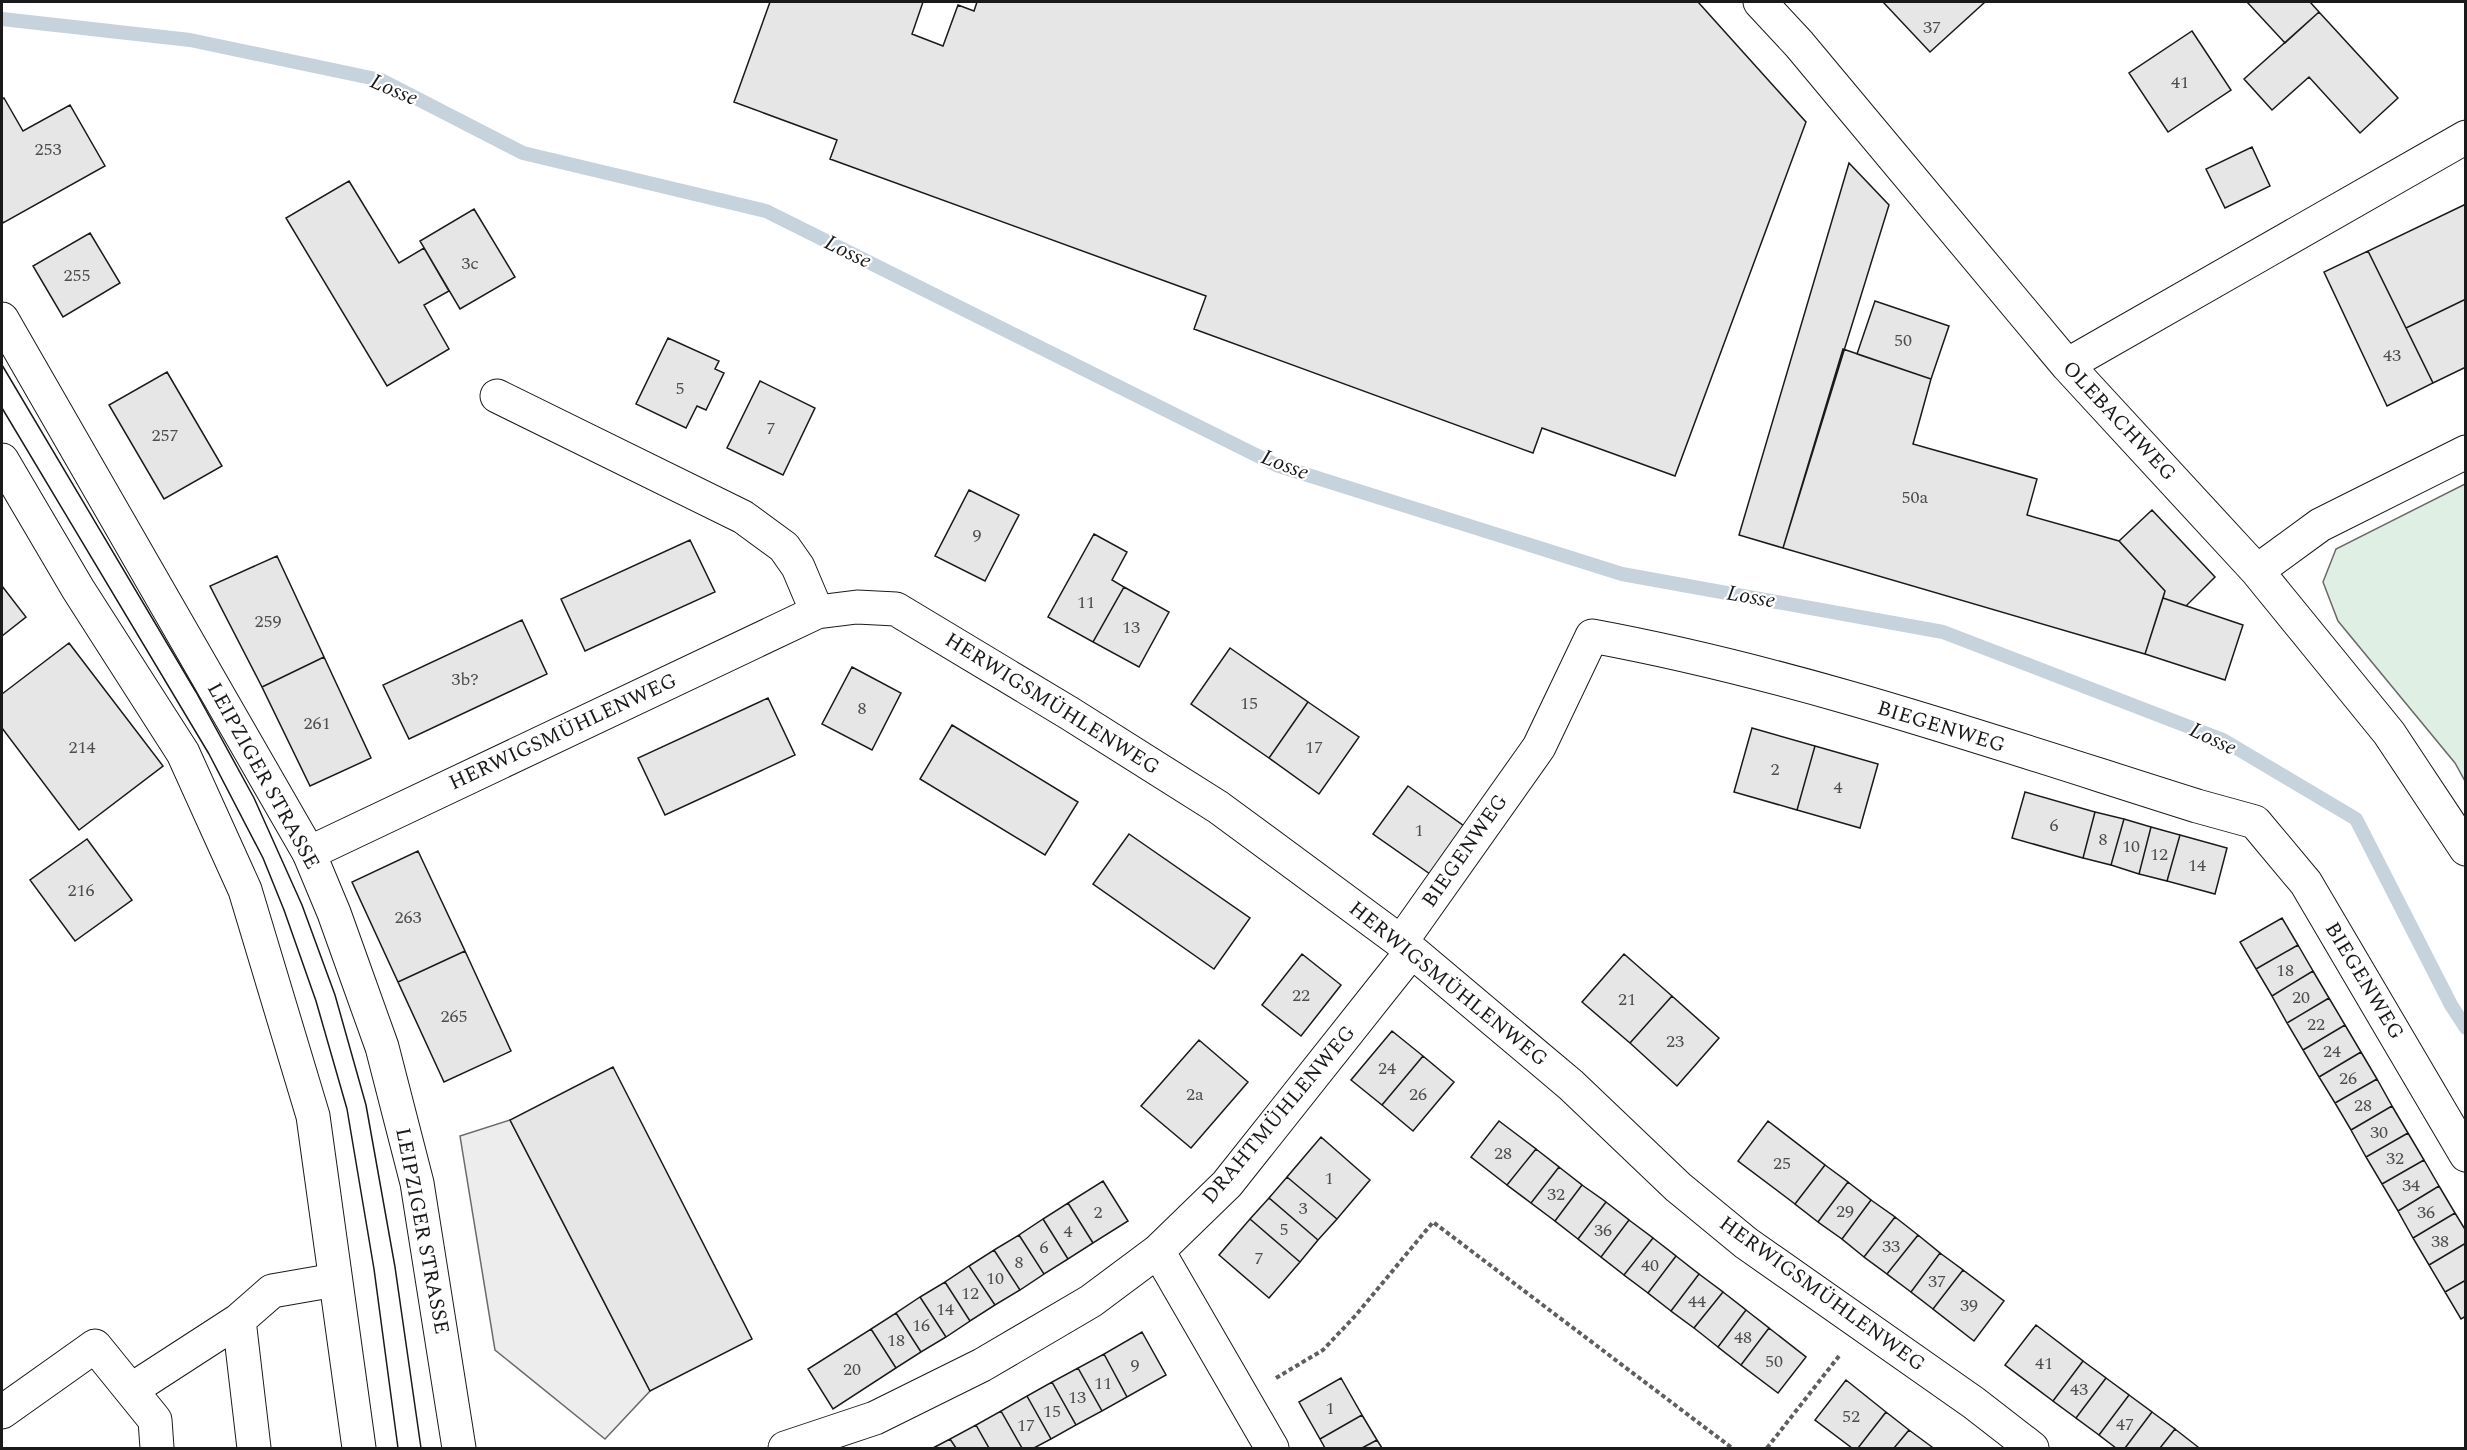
<svg xmlns="http://www.w3.org/2000/svg" width="2467" height="1450" font-family="Spectral,serif">
  <style>
    .green { fill: #e0efe3; stroke: #6a6a6a; stroke-width: 1.5 }
    .parking { fill: #ededed; stroke: #6a6a6a; stroke-width: 1.5 }
    .lines { fill: none; stroke-linecap: round; stroke-linejoin: round }
    .stream { stroke: #c6d2dc; stroke-width: 14 }
    .building { fill: #e6e6e6; stroke: #1a1a1a; stroke-width: 1.5 }
    .minor-casing { stroke: #1a1a1a; stroke-width: 35 }
    .major-casing { stroke: #1a1a1a; stroke-width: 35 }
    .path { stroke: #5f5f5f; stroke-width: 4; stroke-dasharray: 4.5 3; stroke-linecap: butt }
    .minor { stroke: #fff; stroke-width: 33 }
    .major { stroke: #fff; stroke-width: 33 }
    .tram { stroke: #1a1a1a; stroke-width: 1.5 }
    .labels { text-anchor: middle; dominant-baseline: central; stroke-width: 4.5; stroke-linejoin: round; paint-order: stroke }
    .number-label { font-size: 18px; fill: #4d4d4d }
    .street-label { font-size: 21px; fill: #1a1a1a; stroke: #fff }
    .water-label { font-size: 22px; font-style: italic; fill: #1a1a1a; stroke: #fff }
  </style>
  <rect width="100%" height="100%" fill="#fff"/>
  <path class="green" d="M2465,484v297l-10,-18 -117,-142 -15,-39 13,-33z"/>
  <path class="parking" d="M510,1120l140,271 -45,48 -110,-89 -35,-214z"/>
  <g class="lines">
    <path class="stream" d="M2,19l188,21 191,40 142,73 243,58 510,254 346,109 321,58 280,108 133,79 95,186 15,23"/>
  </g>
  <path class="building" d="M770,2h153l-11,32 31,12 15,-41 16,6 3,-9h721l108,120 -131,354 -133,-48 -9,25 -339,-124 12,-33 -376,-137 7,-19 -103,-38z
    M1883,2h102l-55,50z
    M2247,2h63l9,10 -34,31z
    M2319,12l79,86 -38,35 -51,-56 -37,33 -28,-31z
    M2192,31l39,59 -63,42 -39,-59z
    M4,98l19,33 47,-26 35,61 -102,57 -1,-3v-121z
    M2252,147l18,39 -45,22 -19,-39z
    M1849,163l40,42 -106,343 -44,-13z
    M349,181l50,82 25,-15 25,43 -25,14 25,44 -62,37 -101,-168z
    M2466,204v95l-60,29 -38,-77z
    M474,209l41,68 -55,32 -40,-68z
    M90,233l30,50 -57,34 -30,-51z
    M2368,251l65,132 -46,23 -63,-134z
    M2466,299v68l-33,16 -27,-55z
    M1875,301l74,25 -18,53 -74,-25z
    M668,338l51,23 -4,8 9,4 -18,37 -9,-4 -11,22 -50,-24z
    M1843,349l88,30 -18,65 124,35 -10,36 92,26 46,50 -20,63 -362,-106z
    M167,372l55,94 -58,33 -55,-94z
    M760,381l55,27 -32,67 -56,-27z
    M969,490l50,25 -34,66 -50,-25z
    M2152,510l63,67 -29,29 -23,-8 2,-7 -46,-50z
    M1094,534l33,18 -15,28 12,7 -31,55 -45,-25z
    M690,540l25,52 -130,59 -24,-52z
    M277,556l47,101 -62,30 -52,-101z
    M2,586l24,31 -24,19z
    M1124,587l45,25 -30,55 -46,-25z
    M2163,598l80,27 -18,55 -80,-26z
    M522,620l25,54 -138,65 -26,-54z
    M69,643l94,123 -84,64 -77,-102v-34z
    M1230,648l78,54 -39,56 -78,-54z
    M324,657l47,101 -61,28 -48,-99z
    M852,667l49,26 -29,57 -50,-26z
    M768,698l27,57 -130,60 -27,-57z
    M1308,702l51,35 -40,57 -50,-36z
    M952,725l126,77 -33,53 -125,-76z
    M1752,728l63,18 -18,64 -63,-18z
    M1815,746l63,18 -18,64 -63,-18z
    M1408,786l56,40 -34,48 -57,-40z
    M2025,792l70,20 -12,46 -71,-20z
    M2095,812l29,7 -13,46 -28,-7z
    M2124,819l27,8 -12,47 -28,-9z
    M2151,827l29,8 -13,46 -28,-7z
    M1129,834l121,84 -36,51 -121,-85z
    M2180,835l47,13 -12,46 -48,-13z
    M87,839l45,61 -57,41 -45,-61z
    M418,851l47,100 -67,31 -46,-100z
    M2282,918l16,27 -42,24 -16,-27z
    M2298,945l15,26 -41,25 -16,-27z
    M465,951l46,100 -67,31 -46,-100z
    M1302,954l39,31 -40,51 -39,-31z
    M1624,954l48,42 -42,47 -48,-41z
    M2313,971l16,27 -42,25 -15,-27z
    M1672,996l47,42 -42,48 -47,-43z
    M2329,998l16,27 -42,25 -16,-27z
    M2345,1025l16,27 -42,25 -16,-27z
    M1392,1031l31,25 -41,49 -31,-25z
    M1199,1040l49,42 -57,66 -50,-42z
    M2361,1052l16,27 -42,24 -16,-26z
    M1423,1056l31,26 -41,49 -31,-26z
    M613,1067l139,272 -102,52 -140,-271z
    M2377,1079l15,27 -41,24 -16,-27z
    M2392,1106l16,27 -42,24 -15,-27z
    M1499,1121l37,28 -29,36 -36,-28z
    M1768,1121l57,44 -30,39 -57,-43z
    M2408,1133l16,27 -42,24 -16,-27z
    M1321,1137l49,43 -33,39 -50,-42z
    M1536,1149l23,18 -28,36 -24,-18z
    M2424,1160l15,26 -41,25 -16,-27z
    M1825,1165l23,17 -30,40 -23,-18z
    M1559,1167l23,18 -27,36 -24,-18z
    M1287,1177l50,42 -19,21 -49,-42z
    M1103,1181l25,40 -35,22 -25,-40z
    M1848,1182l23,18 -29,39 -24,-17z
    M1582,1185l24,17 -28,37 -23,-18z
    M2439,1186l16,27 -42,25 -15,-27z
    M1269,1198l49,42 -18,22 -50,-43z
    M1871,1200l24,17 -31,40 -22,-18z
    M1606,1202l23,18 -28,37 -23,-18z
    M1068,1203l25,40 -25,16 -25,-40z
    M2455,1213l11,18v12l-37,22 -16,-27z
    M1895,1217l23,18 -31,39 -23,-17z
    M1043,1219l25,40 -24,15 -25,-39z
    M1250,1219l50,43 -31,36 -50,-43z
    M1629,1220l24,18 -29,37 -23,-18z
    M1019,1235l25,39 -24,16 -26,-40z
    M1918,1235l22,18 -29,39 -24,-18z
    M1653,1238l23,18 -28,37 -24,-18z
    M2466,1243v37l-21,12 -16,-27z
    M994,1250l26,40 -25,15 -26,-39z
    M1940,1253l23,17 -30,39 -22,-17z
    M1676,1256l23,18 -28,37 -23,-18z
    M969,1266l26,39 -25,16 -25,-39z
    M1963,1270l41,31 -30,40 -41,-32z
    M1699,1274l24,18 -29,36 -23,-17z
    M2466,1280v36l-5,3 -16,-27z
    M945,1282l25,39 -24,16 -26,-40z
    M1723,1292l23,18 -28,37 -24,-19z
    M920,1297l26,40 -25,15 -25,-39z
    M1746,1310l23,18 -28,37 -23,-18z
    M896,1313l25,39 -25,16 -25,-39z
    M2036,1325l47,36 -30,40 -48,-36z
    M1769,1328l37,29 -28,36 -37,-28z
    M871,1329l25,39 -63,41 -25,-40z
    M1142,1332l24,43 -39,22 -23,-43z
    M1104,1354l23,43 -25,14 -24,-43z
    M2083,1361l23,17 -30,40 -23,-17z
    M1078,1368l24,43 -26,14 -24,-43z
    M1341,1378l21,37 -42,24 -21,-37z
    M2106,1378l23,17 -30,40 -23,-17z
    M1846,1380l40,32 -28,36h-6l-37,-28z
    M1052,1382l24,43 -25,14 -24,-43z
    M2129,1395l23,17 -27,36h-9l-17,-13z
    M1027,1396l24,43 -17,9h-12l-21,-37z
    M1001,1411l21,37h-33l-13,-23z
    M1886,1412l23,18 -15,18h-36z
    M2152,1412l23,17 -15,19h-35z
    M1362,1415l15,25 -15,8h-37l-5,-9z
    M976,1425l13,23h-33l-6,-9z
    M2175,1429l23,18 -2,1h-36z
    M1909,1430l23,17 -1,1h-37z
    M950,1439l6,9h-23z
    M1377,1440l5,8h-20z"/>
  <g class="lines">
    <defs>
      <path id="minor" d="M1760,2l39,42 268,321 190,206 132,162 77,116
        M2067,365l399,-228
        M497,396l246,121 41,30 14,20 19,45
        M2257,571l63,-46 146,-73
        M309,853l508,-241 40,-5 39,2 173,104 149,94 183,135 170,143 107,102 68,56 228,160 58,45
        M1401,942l138,-195 53,-111c206,38 405,107 605,170l58,16 51,61 160,272
        M1158,1251l114,197
        M239,1320l15,128
        M131,1390l108,-70 33,-29 63,-11
        M2,1412l93,-66 60,74 2,28
        M785,1448l90,-30 107,-53 109,-64 67,-50 69,-67 185,-233"/>
      <path id="major" d="M2,319l307,534 25,60 48,134 35,136 42,265
        M2,460l76,129 105,164 62,137 68,226 46,332"/>
    </defs>
    <use href="#minor" class="minor-casing"/>
    <use href="#major" class="major-casing"/>
    <path class="path" d="M1276,1378l47,-28 33,-35 77,-93 299,226
      M1767,1448l72,-92"/>
    <use href="#minor" class="minor"/>
    <use href="#major" class="major"/>
    <path class="tram" d="M2,365l194,327 58,106 48,107 33,90 31,110 29,162 26,181
      M2,408l207,346 54,104 21,52 32,91 31,108 27,160 24,179"/>
  </g>
  <g class="labels">
    <g class="number-label">
      <text x="1932" y="27">37</text>
      <text x="2180" y="82">41</text>
      <text x="48" y="149">253</text>
      <text x="470" y="263">3c</text>
      <text x="77" y="275">255</text>
      <text x="1903" y="340">50</text>
      <text x="2392" y="355">43</text>
      <text x="680" y="388">5</text>
      <text x="771" y="428">7</text>
      <text x="165" y="435">257</text>
      <text x="1915" y="497">50a</text>
      <text x="977" y="535">9</text>
      <text x="1086" y="602">11</text>
      <text x="268" y="621">259</text>
      <text x="1131" y="627">13</text>
      <text x="465" y="679">3b?</text>
      <text x="1249" y="703">15</text>
      <text x="862" y="708">8</text>
      <text x="317" y="723">261</text>
      <text x="82" y="747">214</text>
      <text x="1314" y="747">17</text>
      <text x="1775" y="769">2</text>
      <text x="1838" y="787">4</text>
      <text x="2054" y="825">6</text>
      <text x="1419" y="830">1</text>
      <text x="2103" y="839">8</text>
      <text x="2131" y="846">10</text>
      <text x="2159" y="854">12</text>
      <text x="2197" y="865">14</text>
      <text x="81" y="890">216</text>
      <text x="408" y="917">263</text>
      <text x="2285" y="970">18</text>
      <text x="1301" y="995">22</text>
      <text x="2301" y="997">20</text>
      <text x="1627" y="999">21</text>
      <text x="454" y="1016">265</text>
      <text x="2316" y="1024">22</text>
      <text x="1675" y="1041">23</text>
      <text x="2332" y="1051">24</text>
      <text x="1387" y="1068">24</text>
      <text x="2348" y="1078">26</text>
      <text x="1195" y="1094">2a</text>
      <text x="1418" y="1094">26</text>
      <text x="2363" y="1105">28</text>
      <text x="2379" y="1132">30</text>
      <text x="1503" y="1153">28</text>
      <text x="2395" y="1158">32</text>
      <text x="1782" y="1163">25</text>
      <text x="1329" y="1178">1</text>
      <text x="2411" y="1185">34</text>
      <text x="1556" y="1194">32</text>
      <text x="1303" y="1208">3</text>
      <text x="1845" y="1211">29</text>
      <text x="1098" y="1212">2</text>
      <text x="2426" y="1212">36</text>
      <text x="1284" y="1229">5</text>
      <text x="1603" y="1230">36</text>
      <text x="1068" y="1231">4</text>
      <text x="2440" y="1241">38</text>
      <text x="1891" y="1246">33</text>
      <text x="1044" y="1247">6</text>
      <text x="1259" y="1258">7</text>
      <text x="1019" y="1262">8</text>
      <text x="1650" y="1265">40</text>
      <text x="995" y="1278">10</text>
      <text x="1937" y="1281">37</text>
      <text x="970" y="1293">12</text>
      <text x="1697" y="1301">44</text>
      <text x="1969" y="1305">39</text>
      <text x="945" y="1309">14</text>
      <text x="921" y="1325">16</text>
      <text x="1743" y="1337">48</text>
      <text x="896" y="1340">18</text>
      <text x="1774" y="1361">50</text>
      <text x="2044" y="1363">41</text>
      <text x="1135" y="1365">9</text>
      <text x="852" y="1369">20</text>
      <text x="1103" y="1383">11</text>
      <text x="2079" y="1389">43</text>
      <text x="1077" y="1397">13</text>
      <text x="1330" y="1408">1</text>
      <text x="1052" y="1411">15</text>
      <text x="1851" y="1416">52</text>
      <text x="2125" y="1424">47</text>
      <text x="1026" y="1425">17</text>
    </g>
    <g class="street-label">
      <text transform="translate(2119 421) rotate(47)">OLEBACHWEG</text>
      <text transform="translate(1052 704) rotate(32)">HERWIGSMÜHLENWEG</text>
      <text transform="translate(1941 727) rotate(17)">BIEGENWEG</text>
      <text transform="translate(563 732) rotate(-25)">HERWIGSMÜHLENWEG</text>
      <text transform="translate(263 776) rotate(61)">LEIPZIGER STRASSE</text>
      <text transform="translate(1465 851) rotate(-55)">BIEGENWEG</text>
      <text transform="translate(2364 981) rotate(59)">BIEGENWEG</text>
      <text transform="translate(1448 984) rotate(39)">HERWIGSMÜHLENWEG</text>
      <text transform="translate(1279 1115) rotate(-50)">DRAHTMÜHLENWEG</text>
      <text transform="translate(422 1231) rotate(79)">LEIPZIGER STRASSE</text>
      <text transform="translate(1822 1294) rotate(36)">HERWIGSMÜHLENWEG</text>
    </g>
    <g class="water-label">
      <text transform="translate(394 90) rotate(23)">Losse</text>
      <text transform="translate(848 252) rotate(26)">Losse</text>
      <text transform="translate(1285 465) rotate(21)">Losse</text>
      <text transform="translate(1751 597) rotate(10)">Losse</text>
      <text transform="translate(2213 739) rotate(25)">Losse</text>
    </g>
  </g>
  <rect width="2467" height="1450" fill="none" stroke="#1a1a1a" stroke-width="6"/>
</svg>
